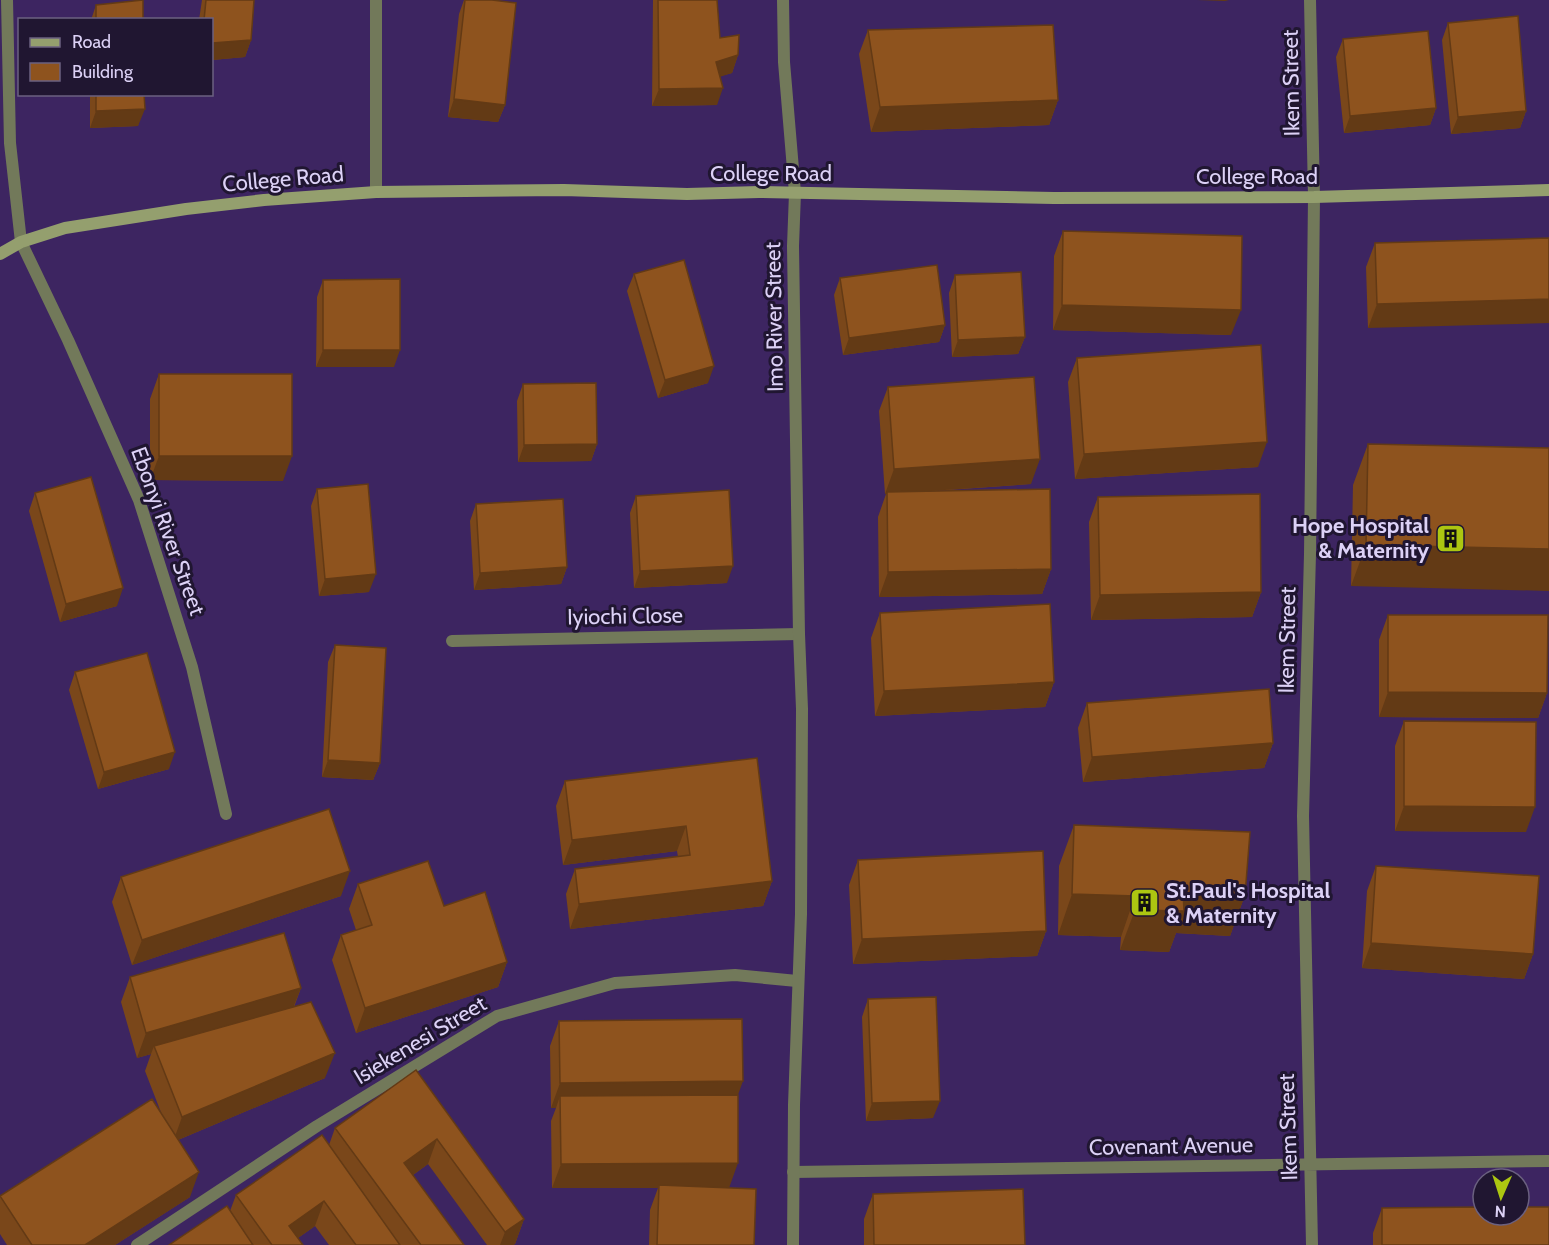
<svg xmlns="http://www.w3.org/2000/svg" width="1549" height="1245" font-family="Cabin,sans-serif">
  <style>
    .lines { fill: none; stroke-linecap: round; stroke-linejoin: round }
    .minor { stroke: #72795a; stroke-width: 12 }
    .tertiary { stroke: #72795a; stroke-width: 12 }
    .secondary { stroke: #949f6e; stroke-width: 12 }
    .wall { fill: #7a471a }
    .shaded-wall { fill: #633a15 }
    .building { fill: #8e531e; stroke: #633a15; stroke-width: 1.5 }
    .labels { text-anchor: middle; dominant-baseline: central; stroke-width: 6; stroke-linejoin: round; paint-order: stroke }
    .street-label { font-size: 22px; fill: #dcd1f6; stroke: #201631 }
    .poi-label { font-size: 22px; font-weight: bold; fill: #dcd1f6; stroke: #201631; text-anchor: end }
  </style>
  <rect width="100%" height="100%" fill="#3d2561"/>
  <g class="lines">
    <path class="minor" d="M7,0l3,143 11,99 47,98 71,160 53,167 34,147
      M1310,0l4,197 -4,357 -7,262 9,429
      M376,192v-192
      M452,641l347,-7
      M793,1172l756,-11
      M137,1245l180,-119 180,-110 118,-33 120,-8 62,6"/>
    <path class="tertiary" d="M783,0l1,62 11,131 -2,53 6,388 3,75 -1,205 -7,191 -1,140"/>
    <path class="secondary" d="M0,254l21,-12 44,-14 121,-19 78,-9 112,-8 188,-2 123,4 72,-2 295,6 260,-1 235,-7"/>
  </g>
  <path class="wall" d="M202,0h52l-3,40 -6,17 -33,3v-40h-13z
    M464,0h28l13,105 -7,17 -50,-5 11,-103z
    M653,0h64l3,38 18,17 -6,18 -12,3 -3,29 -65,1z
    M96,5l47,15h-52z
    M1448,23l78,88 -6,17 -69,6 -9,-94z
    M868,30l190,70 -9,25 -178,7 -12,-78z
    M1343,39l93,69 -6,17 -86,8 -8,-76z
    M90,94h54l-6,32 -48,2z
    M1063,231l168,104 -178,-5 1,-74z
    M1549,238l-181,90 -2,-61 9,-24z
    M634,274l74,109 -50,15 -31,-107z
    M955,275l70,62 -7,17 -66,3 -3,-64z
    M840,278l105,47 -6,17 -96,13 -9,-60z
    M323,280l71,87h-78l1,-70z
    M1077,358l181,109 -183,12 -7,-97z
    M159,374l124,107 -133,-1v-81z
    M523,384l74,60 -6,17 -73,1 -1,-61z
    M888,387l143,97 -111,8 131,77 -9,25 -163,3 -1,-80 8,-23h-1l-6,-83z
    M1368,444l181,4 -198,138 2,-101z
    M317,489l52,103 -50,4 -8,-90z
    M35,493l82,113 -57,16 -31,-111z
    M636,496l91,87 -93,5 -4,-75z
    M1098,497l163,95 -9,25 -161,3 -2,-98z
    M476,504l91,63 -6,17 -87,6 -4,-69z
    M880,613l174,69 -9,25 -170,9 -4,-78z
    M1388,615l159,78 -9,25 -159,-1v-77z
    M335,645l45,118 -7,17 -51,-3 6,-115z
    M75,672l94,97 -71,20 -29,-99z
    M1087,703l186,40 -9,25 -181,14 -5,-54z
    M1404,721l122,111 -131,-1v-85z
    M757,758l15,123 -9,25 -193,23 -4,-35 9,-25 103,-12 -1,-6 -114,14 -7,-59 9,-25z
    M1074,825l171,70 -15,41 -54,-3 -7,19 -49,-2 1,-13 -63,-2 1,-69z
    M858,860l188,71 -9,25 -184,8 -4,-79z
    M1376,866l157,88 -9,25 -162,-11 5,-77z
    M121,877l220,19 -209,69 -20,-63z
    M358,884l86,22 63,56 -9,25 -142,46 -24,-73 9,-25 15,-5 -7,-21z
    M130,977l171,11 -7,19 31,71 -147,62 12,57 -75,48h-108l-7,-11v-38l162,-81 -17,-44 6,-17 -14,4 -16,-56z
    M868,999l65,119 -67,3 -4,-104z
    M559,1021l179,76 -9,91h-10l35,57h-105l1,-35 8,-22h-106l-1,-67 5,-13h-5l-1,-62z
    M416,1070l108,149 -9,25 -2,1h-26l-59,-81 -15,11 51,70h-135l-14,-19 -17,12 5,7h-134l61,-34 6,-16 93,-50 6,-17z
    M873,1194l152,51h-161v-26z
    M1382,1208l167,37h-176v-12z"/>
  <path class="shaded-wall" d="M1197,0h32l-4,1z
    M251,40l-6,17 -33,3v-17z
    M738,55l-6,18 -22,7 6,-18z
    M723,88l-6,17 -65,1 7,-17z
    M454,99l51,6 -7,17 -50,-5z
    M1058,100l-9,25 -178,7 9,-25z
    M1436,108l-6,17 -86,8 6,-17z
    M145,109l-7,17 -48,2 6,-17z
    M1526,111l-6,17 -69,6 7,-17z
    M1549,299v24l-181,5 9,-24z
    M1062,305l179,5 -10,25 -178,-5z
    M945,325l-6,17 -96,13 6,-17z
    M1025,337l-7,17 -66,3 6,-17z
    M323,350h77l-6,17h-78z
    M714,366l-6,17 -50,15 7,-18z
    M1267,442l-9,25 -183,12 9,-25z
    M597,444l-6,17 -73,1 6,-17z
    M159,456h133l-9,25 -133,-1z
    M1040,459l-9,25 -146,10 9,-25z
    M1366,545l183,4v42l-198,-5z
    M733,566l-6,17 -93,5 6,-17z
    M567,567l-6,17 -87,6 6,-17z
    M1051,569l-9,25 -163,3 9,-25z
    M376,574l-7,18 -50,4 6,-17z
    M123,588l-6,18 -57,16 6,-18z
    M1261,592l-9,25 -161,3 9,-25z
    M1054,682l-9,25 -170,9 9,-25z
    M1388,692l159,1 -9,25 -159,-1z
    M1273,743l-9,25 -181,14 9,-25z
    M175,752l-6,17 -71,20 6,-17z
    M328,760l52,3 -7,17 -51,-3z
    M1404,806l131,1 -9,25 -131,-1z
    M686,826l-9,25 -114,14 9,-25z
    M350,871l-9,25 -209,69 10,-25z
    M772,881l-9,25 -193,23 9,-25z
    M1183,892l62,3 -15,41 -54,-3 -7,19 -49,-2 15,-40z
    M1072,894l63,2 -14,41 -63,-2z
    M1046,931l-9,25 -184,8 9,-25z
    M1371,943l162,11 -9,25 -162,-11z
    M507,962l-9,25 -142,46 9,-25z
    M301,988l-10,25 -137,33 -3,8 -14,4 9,-25z
    M335,1053l-10,25 -152,64 9,-25z
    M743,1081l-9,25 -174,-10 -4,12h-5l9,-25z
    M940,1101l-7,17 -67,3 6,-18z
    M437,1139l-9,25 -33,24 9,-25z
    M738,1163l-9,25h-70v-3l-1,3h-106l9,-24z
    M199,1172l-9,25 -75,48h-30z
    M324,1201l-9,25 -27,19 1,-19z
    M524,1219l-9,25 -2,1h-13l5,-13z"/>
  <path class="building" d="M143,0v20h-47v-15z
    M206,0h48l-3,40 -39,3v-23h-8z
    M465,0h27l24,3 -11,102 -51,-6z
    M658,0h59l3,38 19,-3 -1,20 -22,7 7,26 -64,1z
    M1518,16l8,95 -68,6 -10,-94z
    M1053,25l5,75 -178,7 -12,-77z
    M1428,31l8,77 -86,8 -7,-77z
    M96,94h48l1,15 -49,2z
    M1063,231l179,5 -1,74 -179,-5z
    M1549,238v61l-172,5 -2,-61z
    M684,260l30,106 -49,14 -31,-106z
    M937,265l8,60 -96,13 -9,-60z
    M1021,272l4,65 -67,3 -3,-65z
    M400,279v71h-77v-70z
    M1261,345l6,97 -183,12 -7,-96z
    M159,374h133v82h-133z
    M1034,377l6,82 -146,10 -6,-82z
    M596,383l1,61 -73,1 -1,-61z
    M1368,444l181,4v101l-183,-4z
    M91,477l32,111 -57,16 -31,-111z
    M368,484l8,90 -51,5 -8,-90z
    M1050,489l1,80 -163,3 -1,-80z
    M729,490l4,76 -93,5 -4,-75z
    M1260,494l1,98 -161,3 -2,-98z
    M563,499l4,68 -87,6 -4,-69z
    M1050,604l4,78 -170,9 -4,-78z
    M1388,615h160l-1,78 -159,-1z
    M335,645l51,3 -6,115 -52,-3z
    M147,653l28,99 -71,20 -29,-100z
    M1269,689l4,54 -181,14 -5,-54z
    M1404,721l132,1 -1,85 -131,-1z
    M757,758l15,123 -193,23 -4,-35 115,-14 -4,-29 -114,14 -7,-59z
    M329,809l21,62 -208,69 -21,-63z
    M1074,825l176,7 -5,63 -62,-3 1,19 -49,-1v-14l-63,-2z
    M1043,851l3,80 -184,8 -4,-79z
    M428,861l16,45 41,-14 22,70 -142,46 -24,-73 31,-10 -14,-41z
    M1376,866l163,10 -6,78 -162,-11z
    M284,933l17,55 -155,45 -16,-56z
    M936,997l4,104 -68,2 -4,-104z
    M311,1002l24,51 -153,64 -28,-71z
    M742,1019l1,62 -183,2 -1,-62z
    M416,1070l108,149 -19,13 -68,-93 -33,24 60,82h-43l-86,-117z
    M738,1095v68l-177,1 -1,-68z
    M152,1099l47,73 -114,73h-53l-32,-49z
    M322,1135l78,110h-44l-32,-44 -35,25 14,19h-31l-36,-50z
    M659,1185l97,4 -2,56h-97z
    M1023,1189l2,56h-151l-1,-51z
    M227,1206l26,39h-84z
    M1483,1207v8h36v-8h30v38h-167v-37z"/>
  <defs>
    <symbol id="building-square" viewBox="-11 -11 22 22"><rect x="-9" y="-9" width="18" height="18" rx="4" fill="#acc611" stroke="#201631"/><path d="M-4-6H4V6H1V3H-1V6H-4ZM-2.5-4.3h1.7v1.8h-1.7ZM.8-4.3h1.7v1.8H.8ZM-2.5-1h1.7V.8h-1.7ZM.8-1h1.7V.8H.8Z" fill="#111"/></symbol>
  </defs>
  <g fill-rule="evenodd">
    <use href="#building-square" x="1434" y="522" width="33" height="33"/>
    <use href="#building-square" x="1128" y="886" width="33" height="33"/>
  </g>
  <g class="labels">
    <g class="street-label">
      <text transform="translate(1291 83) rotate(-91)">Ikem Street</text>
      <text x="771" y="173">College Road</text>
      <text x="1257" y="176">College Road</text>
      <text transform="translate(283 179) rotate(-5)">College Road</text>
      <text transform="translate(774 317) rotate(-91)">Imo River Street</text>
      <text transform="translate(168 531) rotate(70)">Ebonyi River Street</text>
      <text transform="translate(625 616) rotate(-1)">Iyiochi Close</text>
      <text transform="translate(1287 640) rotate(-89)">Ikem Street</text>
      <text transform="translate(420 1040) rotate(-31)">Isiekenesi Street</text>
      <text transform="translate(1288 1127) rotate(-92)">Ikem Street</text>
      <text transform="translate(1171 1146) rotate(-1)">Covenant Avenue</text>
    </g>
    <g class="poi-label">
      <text x="1429" y="525">Hope Hospital<tspan x="1429" dy="25">&amp; Maternity</tspan></text>
      <text x="1166" y="890" text-anchor="start">St.Paul's Hospital<tspan x="1166" dy="25">&amp; Maternity</tspan></text>
    </g>
  </g>
  <rect x="18" y="18" width="195" height="78" fill="#201631" stroke="#6b6180" stroke-width="1.5"/>
  <rect x="30" y="38" width="30" height="9" fill="#949f6e" stroke="#6b6180" stroke-width="1.5"/>
  <text x="72" y="48" font-size="18" fill="#dcd1f6">Road</text>
  <rect x="30" y="63" width="30" height="18" fill="#8e531e" stroke="#6b6180" stroke-width="1.5"/>
  <text x="72" y="78" font-size="18" fill="#dcd1f6">Building</text>
  <g transform="translate(1501 1197) rotate(183)"><circle r="28" fill="#201631" stroke="#6b6180" stroke-width="1.5"/>
  <path d="M0-4.5L10 22L0 15L-10 22Z" fill="#acc611"/>
  <text y="-9" font-size="16" font-weight="bold" text-anchor="middle" fill="#dcd1f6">N</text>
  </g>
</svg>
